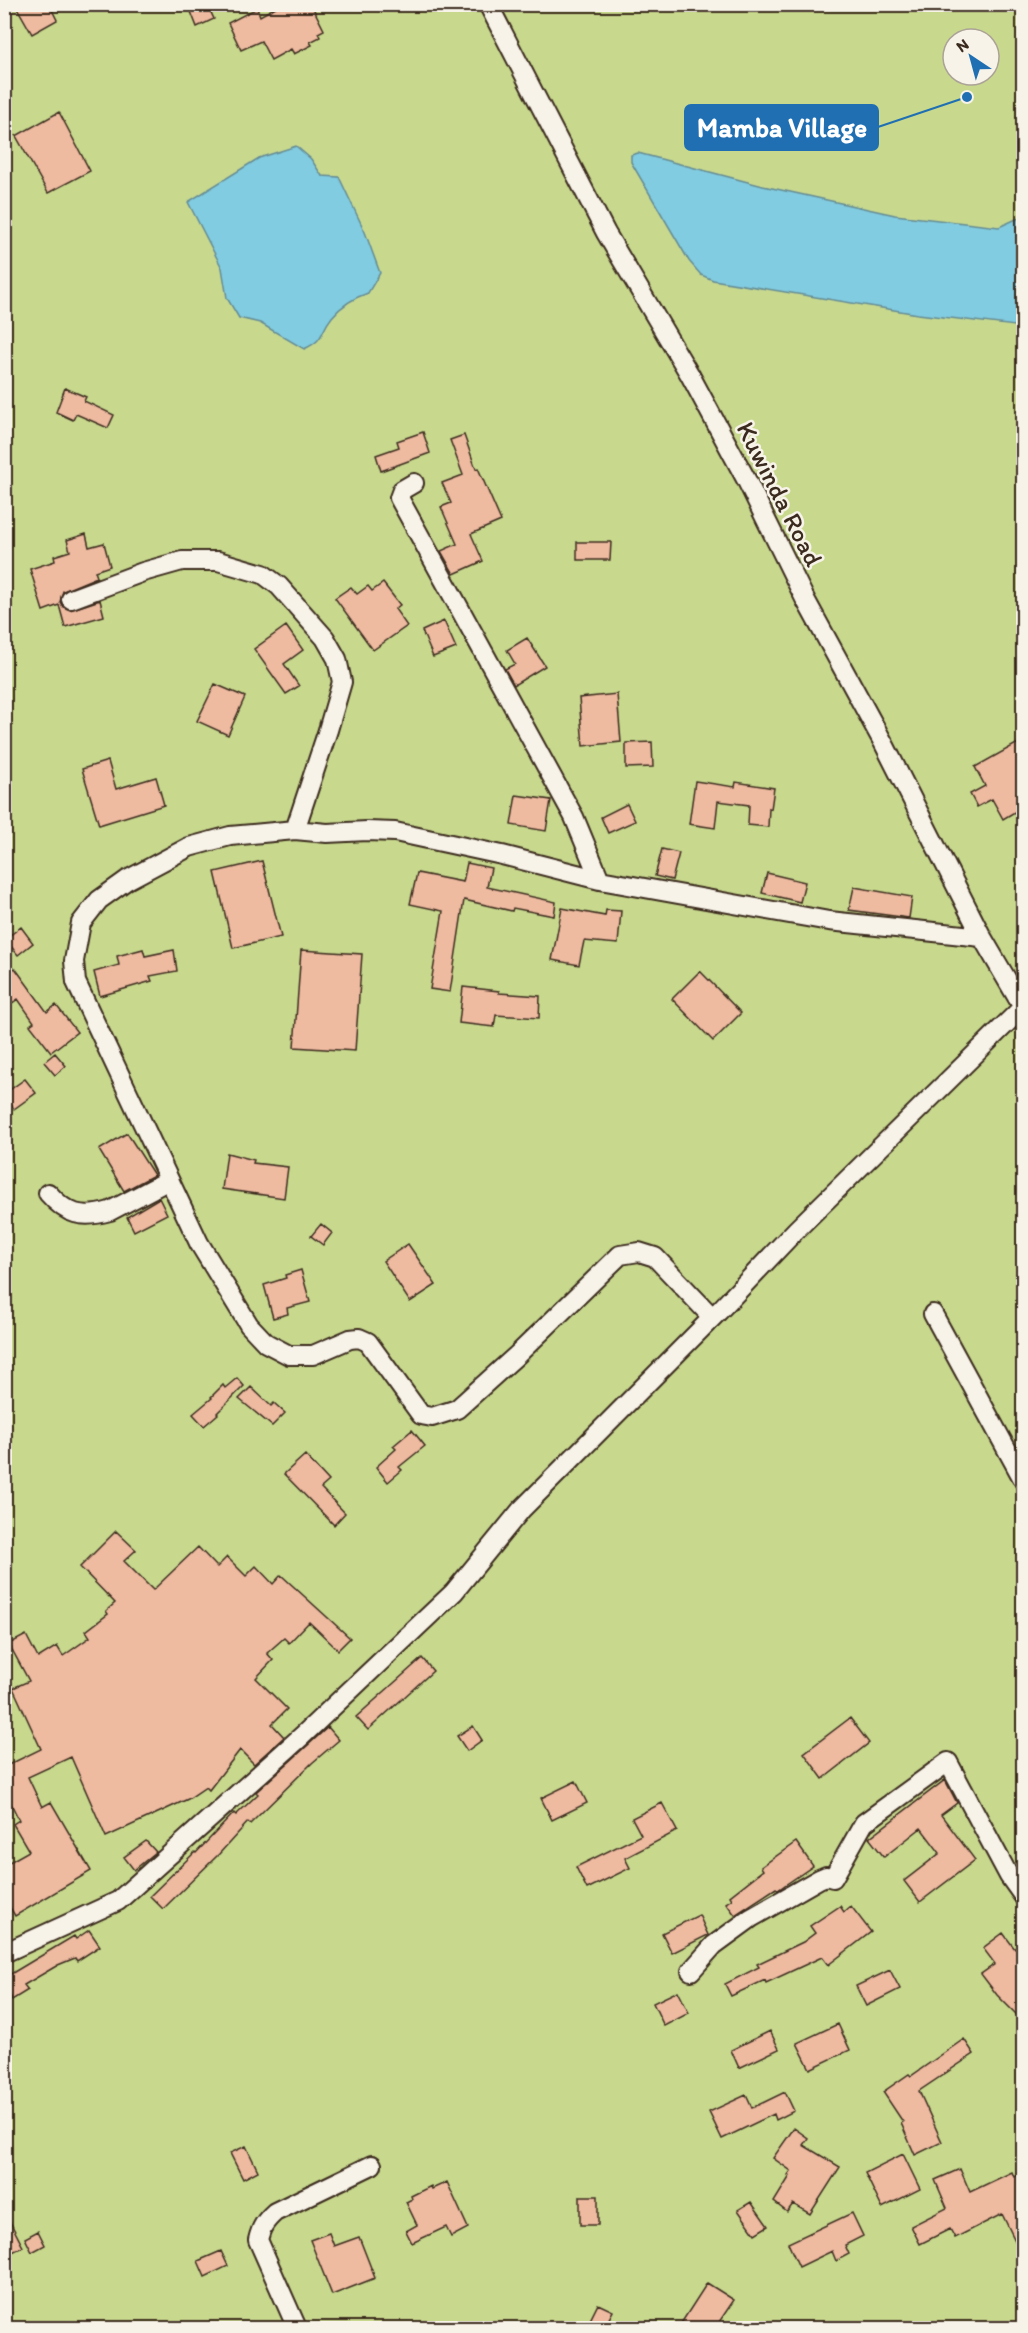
<svg xmlns="http://www.w3.org/2000/svg" width="1028" height="2333" font-family="Itim,sans-serif">
  <style>
    .green { fill: #c8d98e; stroke: #828256; stroke-width: 1.5; fill-rule: evenodd }
    .water { fill: #81cce1; stroke: #658b93; stroke-width: 1.5 }
    .building { fill: #eebaa0; stroke: #3b2a1e; stroke-width: 1.5 }
    .lines { fill: none; stroke-linecap: round; stroke-linejoin: round }
    .minor-casing { stroke: #3b2a1e; stroke-width: 22 }
    .minor { stroke: #f7f3e8; stroke-width: 18 }
    .labels { text-anchor: middle; dominant-baseline: central; stroke-width: 5; stroke-linejoin: round; paint-order: stroke }
    .street-label { font-size: 26px; fill: #3b2a1e; stroke: #f7f3e8 }
    .leader { fill: none; stroke: #1f6fb2; stroke-width: 2 }
    .callout-dot { fill: #1f6fb2; stroke: #f7f3e8; stroke-width: 2 }
    .callout { fill: #1f6fb2; stroke: #1f6fb2; stroke-width: 2 }
    .callout-label { font-size: 27px; text-anchor: middle; font-weight: bold; fill: #fff }
  </style>
  <rect width="100%" height="100%" fill="#f7f3e8"/>
  <filter id="ink" filterUnits="userSpaceOnUse"><feTurbulence type="fractalNoise" baseFrequency=".0167" numOctaves="2"/><feDisplacementMap in="SourceGraphic" scale="12" xChannelSelector="R" yChannelSelector="G"/><feConvolveMatrix kernelMatrix="1 2 1 2 8 2 1 2 1" color-interpolation-filters="sRGB"/></filter>
  <g filter="url(#ink)">
    <path class="green" d="M5,5h1018v2323h-1018zM953,39h36v36h-36z"/>
    <path class="water" d="M296,146l15,13 11,17 17,1 26,55 15,41 -12,20c-15,5 -26,12 -36,24 -13,16 -6,22 -28,32l-44,-26 -21,-5 -12,-20 -5,-30 -34,-66 71,-44z
      M638,153l125,33 132,29 104,12 24,-11v111l-105,-13 -205,-34 -12,-5 -12,-14 -58,-99v-7z"/>
    <path class="building" d="M15,4h34l8,16 -25,14z
      M188,4h19l7,15 -17,8z
      M281,4h30l13,26 -6,3 2,4 -10,5 2,3 -18,9 -3,-5 -20,11 -10,-19 -20,9 -13,-27 29,-15 3,8z
      M59,112l31,59 -42,22 -32,-57z
      M65,388l21,9 -2,4 30,14 -6,13 -32,-14 -3,6 -17,-8z
      M423,432l7,21 -49,18 -5,-16 23,-8 -2,-6z
      M464,435l12,34 2,-1 23,53 -30,13 12,27 -29,13 -13,-23 16,-7 -16,-37 10,-4 -9,-20 21,-8 -13,-35z
      M86,534l3,13 15,-4 6,23 -15,5 2,6 -34,14 -3,11 3,5 7,3 30,-10 4,16 -39,11 -6,-22 -16,6 -13,-42 25,-8 -1,-5 16,-5 -3,-11z
      M577,542h34l-1,18h-33z
      M383,583l17,22 -5,4 12,17 -34,24 -38,-52 16,-11 6,7 11,-8 4,5z
      M444,621l12,27 -23,9 -11,-26z
      M286,626l17,24 -19,14 15,22 -13,8 -32,-45z
      M527,638l18,28 -31,19 -9,-16 10,-5 -8,-14z
      M215,684l30,13 -17,38 -31,-14z
      M617,694l4,48 -38,4 -4,-48z
      M652,742l1,25 -27,1v-25z
      M1018,743l5,10v54l-20,12 -11,-20 -15,8 -7,-13 15,-8 -10,-19z
      M108,761l8,28 40,-12 8,28 -65,20 -17,-56z
      M695,781l40,6 1,-5 38,6 -3,21 -2,-1 -1,19 -20,-2 1,-20 -31,-4 -3,27 -26,-4z
      M516,795l35,5 -5,31 -35,-6z
      M627,804l8,17 -27,12 -7,-16z
      M662,849l17,4 -7,27 -17,-4z
      M262,861l19,76 -48,11 -18,-76z
      M467,863l24,5 -4,19 69,15 -2,14 -41,-8 -1,3 -48,-11 -14,92 -20,-3 13,-78 -33,-7 7,-31 46,9z
      M767,873l38,9 -5,20 -38,-9z
      M854,887l58,10 -3,21 -60,-8z
      M562,908l43,8 1,-6 15,1 -3,33 -34,-3 -5,24 -27,-5z
      M21,927l12,16 -15,12 -13,-16z
      M143,949l2,7 29,-6 3,21 -27,5 2,5 -52,15 -6,-24 25,-7 -2,-9z
      M301,950l61,4 -7,97 -61,-4z
      M15,968l32,44 9,-7 21,27 -26,20 -21,-27 4,-3 -16,-23 -14,10v-33z
      M700,971l41,42 -28,28 -41,-42z
      M463,987l36,4v2l41,3 -1,22 -43,-3 -2,12 -35,-4z
      M55,1053l11,13 -11,9 -11,-13z
      M25,1079l11,14 -22,16 -10,-15z
      M127,1133l27,42 -30,16 -25,-41z
      M227,1153l27,7 -1,3 35,4 -4,31 -62,-9z
      M159,1198l8,16 -33,17 -7,-14z
      M321,1224l11,9 -9,12 -12,-9z
      M408,1244l28,41 -26,17 -27,-41z
      M301,1270l9,32 -23,6 1,6 -15,4 -9,-33 22,-7 -1,-3z
      M237,1378l7,8 -27,27 1,1 -14,12 -11,-12 19,-16 -1,-1 12,-12 2,3z
      M251,1387l20,19 3,-3 11,10 -13,13 -33,-27z
      M412,1430l13,16 -26,21 3,3 -14,12 -12,-15 20,-18 -3,-3z
      M305,1455l24,26 -8,7 24,25 -11,12 -50,-51z
      M116,1531l20,19 -12,11 29,29 45,-43 19,20 10,-10 19,19 10,-10 17,18 8,-9 69,63 -12,12 -29,-28 -20,21 -5,-5 -17,15 6,7 -17,18 31,31 -15,15 12,13 -30,27 -14,-14 -31,40 -3,-3 -18,12 -82,38 -35,-80 -43,20 14,30 9,-5 40,69 -76,45 -11,-19v-32l25,-14 -16,-27 6,-4 -15,-31v-22l37,-18 -28,-61 16,-7 -20,-37 17,-9 12,23 19,-12 6,10 27,-19 -4,-6 22,-17 -2,-3 9,-8 -35,-36z
      M422,1658l11,13 -65,59 -12,-13z
      M850,1718l19,25 -46,36 -19,-26z
      M473,1726l9,14 -15,11 -10,-15z
      M328,1727l11,13 -27,23 -62,61 -2,-2 -29,32 -56,55 -13,-13 45,-44 1,1 38,-40 2,2 22,-21 -2,-2z
      M945,1780l12,23 -16,12 34,45 -55,42 -16,-21 36,-28 -19,-25 -37,29 -15,-19z
      M576,1781l11,22 -35,17 -11,-22z
      M662,1803l15,28 -52,27 5,10 -43,21 -11,-22 65,-32 -9,-17z
      M146,1841l10,11 -22,18 -10,-13z
      M796,1842l17,24 -28,19 -7,5 -2,-2 -41,27 -9,-12 6,-4 -2,-3 33,-26 -2,-3z
      M840,1906l4,6 7,-6 20,26 -43,33 -6,-8 -56,26 -1,-3 -34,16 -6,-12 34,-17 -2,-3 46,-22 12,-9 -5,-7z
      M699,1915l9,20 -36,18 -10,-20z
      M89,1930l11,16 -23,15 -2,-3 -17,7 -34,20 4,5 -16,10 -2,-5 -6,3v-20l70,-42 2,3z
      M1003,1933l12,16 8,-7v79l-26,-26 -16,-21 14,-10 -12,-16z
      M890,1970l10,19 -34,17 -10,-20z
      M678,1991l11,22 -25,13 -11,-23z
      M838,2024l12,26 -40,19 -13,-26z
      M770,2031l9,18 -40,19 -8,-18z
      M964,2039l10,15 -55,37 23,51 -27,13 -14,-32 2,-1 -20,-30 26,-18 2,2z
      M785,2092l9,19 -18,9 -2,-6 -52,25 -13,-27 37,-17 6,13z
      M794,2128l14,10 -5,7 37,22 -30,47 -17,-10 -6,8 -13,-10 16,-26 -2,-1 3,-4 -18,-13z
      M246,2146l12,25 -15,8 -13,-26z
      M903,2154l17,35 -38,19 -17,-35z
      M960,2169l10,23 42,-20 2,5 9,-4v84l-21,-43 -47,24 -5,-9 -30,15 -9,-18 36,-18 -12,-28z
      M447,2182l21,46 -17,9 -5,-10 -34,16 -6,-12 11,-6 -11,-23 6,-3 -1,-3 20,-10 1,3z
      M580,2196h18v29h-18z
      M751,2202l17,24 -13,8 -17,-24z
      M4,2210l19,37 -19,9z
      M852,2213l11,23 -18,9 4,9 -13,7 -4,-10 -33,16 -11,-24z
      M38,2231l7,14 -13,7 -7,-14z
      M329,2233l5,13 25,-9 16,41 -43,17 -22,-55z
      M221,2251l7,15 -23,11 -7,-16z
      M707,2283l27,17 -19,28h-37z
      M598,2304l15,7 -9,17h-18z"/>
    <g class="lines">
      <defs>
        <path id="minor" d="M488,4l118,229 84,142 57,106 58,118 78,143 99,195 42,72
          M414,483l-12,7 -3,8 175,319 26,63
          M71,599l72,-27 39,-11h36l45,13 16,12 46,52 12,21 5,23 -14,48 -33,100
          M48,1193c19,22 34,26 62,18l59,-31
          M933,1314l91,167
          M712,1317l-57,-60 -16,-5 -19,3 -103,100 -60,54 -25,8 -11,-2 -53,-73 -9,-4 -9,1 -37,16h-24l-23,-12 -17,-18 -50,-82 -123,-261 -2,-21 7,-38 18,-23 28,-20 62,-33 41,-11 65,-6 32,3 40,-2 28,1 107,23 98,25 229,41 153,16
          M4,1953l114,-52 184,-165 152,-144 67,-82 198,-199 77,-81 227,-223
          M691,1971l23,-26 37,-27 68,-39 7,-3 7,2 31,-55 84,-61 61,114 15,21
          M297,2328l-39,-88c3,-13 7,-19 17,-28l97,-47"/>
      </defs>
      <use href="#minor" class="minor-casing"/>
      <use href="#minor" class="minor"/>
    </g>
  </g>
  <g class="labels">
    <g class="street-label">
      <text transform="translate(780 494) rotate(63)">Kuwinda Road</text>
    </g>
  </g>
  <path class="leader" d="M967 97L878 127"/>
  <circle class="callout-dot" cx="967" cy="97" r="6"/>
  <rect class="callout" x="685" y="105" width="193" height="45" rx="6"/>
  <g class="callout-label">
    <text x="782" y="137">Mamba Village</text>
  </g>
  <rect width="1028" height="2333" fill="none" stroke="#f7f3e8" stroke-width="24"/>
  <rect x="12" y="12" width="1004" height="2309" fill="none" stroke="#3b2a1e" stroke-width="2" filter="url(#ink)"/>
  <g transform="translate(971 57) rotate(324)"><circle r="28" fill="#f7f3e8" stroke="#aca397" stroke-width="1.5"/>
  <path d="M0-4.5L10 22L0 15L-10 22Z" fill="#1f6fb2"/>
  <text y="-9" font-size="16" font-weight="bold" text-anchor="middle" fill="#3b2a1e">N</text>
  </g>
</svg>
